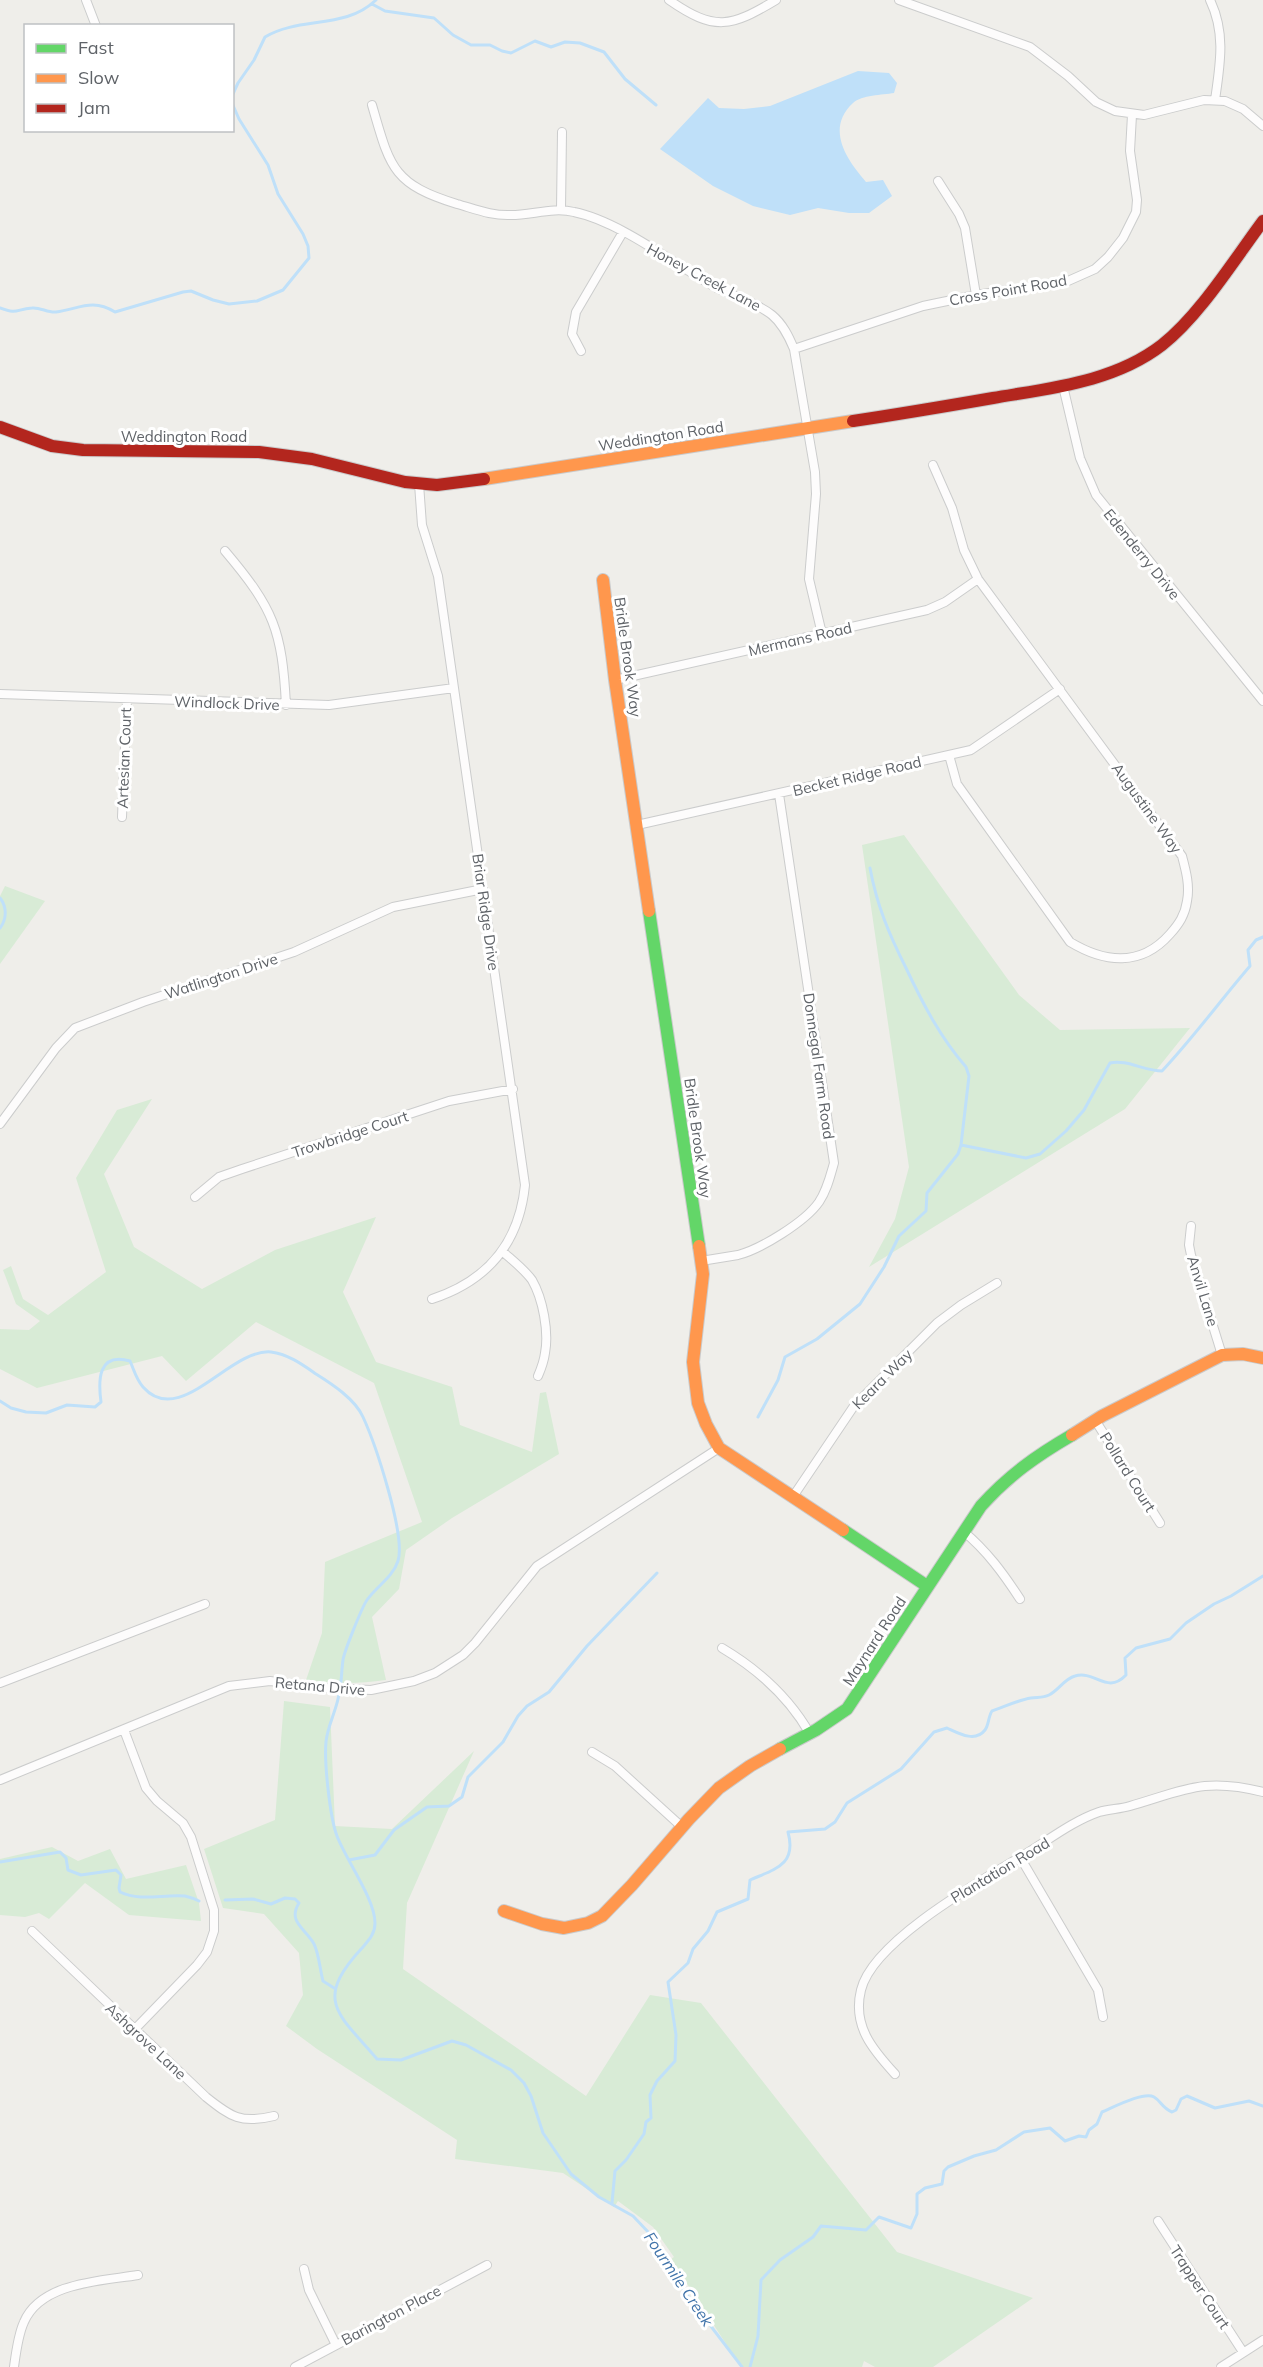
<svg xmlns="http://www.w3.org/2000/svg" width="1263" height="2367" font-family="Mulish,sans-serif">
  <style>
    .green { fill: #d8ebd6 }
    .water { fill: #bfe0f9 }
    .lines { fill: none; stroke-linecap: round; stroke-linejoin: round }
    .stream { stroke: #bfe0f9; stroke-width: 3 }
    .street-casing { stroke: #cbcccc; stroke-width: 10 }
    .fast-casing { stroke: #cacacb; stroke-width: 14 }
    .slow-casing { stroke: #cacacb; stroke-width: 14 }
    .jam-casing { stroke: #cacacb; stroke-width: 14 }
    .street { stroke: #fdfcfc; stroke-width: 8 }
    .fast { stroke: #63d668; stroke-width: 12 }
    .slow { stroke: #ff974d; stroke-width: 12 }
    .jam { stroke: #b3261e; stroke-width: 12 }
    .labels { text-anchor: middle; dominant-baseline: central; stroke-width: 6; stroke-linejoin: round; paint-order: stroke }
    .street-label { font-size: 15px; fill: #5f6368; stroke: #fff }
    .water-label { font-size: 16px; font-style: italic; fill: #4174aa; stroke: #fff }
  </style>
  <rect width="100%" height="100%" fill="#efeeea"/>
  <path class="green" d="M904,835l115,160 41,35 130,-2 -65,81 -256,158 26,-48 14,-52 -47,-322z
    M5,886l40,15 -45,63v-68z
    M152,1099l-48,75 30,73 68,42 73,-39 101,-33 -33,75 33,70 76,25 8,38 72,27 8,-59 6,-1 13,62 -107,64 -46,32 -7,39 -27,28 14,63c-28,4 -52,4 -80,0l16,-47 3,-71 97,-40 -48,-139 -118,-61 -70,59 -24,-25 -125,32 -37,-19v-40l29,1 11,-9 -24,-17 -13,-34 8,-4 12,33 25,16 58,-43 -30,-94 41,-68z
    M284,1701l46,6 5,119 57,3 82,-78 -67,152 -4,66 183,127 64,-101 51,8 196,249 136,46 -100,69h-58l-11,-6 -2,6h-121l-70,-108 3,-2 -21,-30 -35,-26 -4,6 -51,-34 -108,-14 2,-19 -140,-91 -31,-23 17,-31 -4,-42 -35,-39 -41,-6 -19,-59 71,-29z
    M52,1847l26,14 32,-12 16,30 60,-14 13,38 2,18 -72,-6 -44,-32 -36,36 -10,-6 -14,4 -25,-2v-56z"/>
  <path class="water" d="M858,71l31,2 8,10 -3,10c-12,2 -32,2 -41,10 -28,26 -6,57 13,79l17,-2 9,16 -23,17h-20l-31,-5 -28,7 -37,-9 -40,-20 -53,-37 48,-51 11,10 25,1 26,-3z"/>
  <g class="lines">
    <path class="stream" d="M372,4l13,7 49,7 19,17 18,10h19l12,6 9,2 24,-12 16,6 14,-5 15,1 24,9 21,27 31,26
      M232,96l6,-13 16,-23 11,-23c35,-21 80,-7 111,-37
      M0,308c18,7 16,1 32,0 8,-1 16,5 24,4 23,-3 36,-14 59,0l68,-20 8,-1 22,9 16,4 28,-3 26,-11 26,-32 -1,-12 -5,-12 -25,-40 -10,-29 -29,-46 -7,-16
      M0,898c7,9 7,21 0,30
      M961,1145l65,13 14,-4 26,-23 18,-21 26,-47c16,-4 35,8 52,8 31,-33 58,-70 88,-105l-2,-16 8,-10 7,-3
      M0,1401l11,7 15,4 20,1 21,-8 28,2 6,-5c-3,-22 -3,-50 29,-41 4,9 6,18 13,26 37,42 87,-39 128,-35 17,2 32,13 45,22 16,10 39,25 47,43 12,26 43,118 35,144 -5,16 -22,26 -31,39 -5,7 -23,52 -24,60 -2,14 -1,24 -5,39 -3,14 -11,29 -12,43 -2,20 4,76 11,94 9,24 38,63 38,87 0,11 -6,17 -13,25 -49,53 -24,65 15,111l24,1 51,-19 14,4 45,25 13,13 7,13 12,37 28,41 28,23 34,19 17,18 34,57 58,76
      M758,1417l20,-37 7,-23 32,-18 43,-35 24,-37 15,-31 27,-25 1,-18 31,-39 3,-9 8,-69 -3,-9c-26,-30 -43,-63 -60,-99 -17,-34 -29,-62 -36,-100
      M349,1860l26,-5 19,-25 33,-23 22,-1 13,-9 6,-20 35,-35 15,-26 9,-10 22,-14 38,-46 70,-73
      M0,1862l60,-10 6,6 2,12 13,5 35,-5 5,5 -2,13 1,4c21,10 43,2 65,4 4,1 10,3 14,5
      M225,1900l28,-1 18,5 14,-6 10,1 4,4c-12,19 7,26 15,41 5,10 6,26 9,37l11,7
      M612,2203l3,-32 11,-11 18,-26 2,-12 5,-4 -1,-23 7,-14 18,-20 1,-26 -8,-53 20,-19 5,-14 15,-18 9,-19 31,-13 2,-19c25,-11 47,-15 38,-48l37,-3 10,-7 12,-19 54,-34 33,-37 13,-4c11,5 28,15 38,2 4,-5 3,-13 7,-19 12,-4 26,-11 39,-13 7,-1 12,0 18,-3 10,-5 15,-16 26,-19 20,-6 32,19 51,-1l-1,-17 11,-10 34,-9 16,-16 28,-19 17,-8 32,-20
      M750,2367l8,-31 3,-56 19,-20 33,-23 8,-11 45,4 13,-13 32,11 6,-14v-20l8,-6 17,-4 2,-13 4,-4 26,-11 22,-6 28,-18 26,-4 15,13 14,-5 7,1 3,-7 8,-6 5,-12c10,-4 42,-21 52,-15 7,4 8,11 18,15l4,-2 5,-11 6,-3 28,12 34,-7 14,5"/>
    <defs>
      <path id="street" d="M86,0l10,26
        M669,0c46,32 62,27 107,0
        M899,0l131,47 38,29 28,26 19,9 29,4 60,-15 21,1 18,8 20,17
        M1210,0c16,33 10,65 5,100
        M372,105c18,62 20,79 85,99 18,5 35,12 54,11 21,0 42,-8 63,-3 45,9 100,52 141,75 18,9 41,15 57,28 11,9 17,22 22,34l21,123 1,22 -7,85 13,55
        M938,181l21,33 6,14 11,67
        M561,209l1,-77
        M794,349l129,-43 53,-11 92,-14 27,-12 13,-12 15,-19 13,-26 1,-12 -7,-49 2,-36
        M581,351l-9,-17 4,-22 47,-80
        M1063,386l17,72 16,37 167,206
        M933,465l19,43 12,42 14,29 204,277c4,15 8,30 5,45 -2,14 -8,23 -17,33 -29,33 -65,29 -100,8l-113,-158 -8,-29
        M419,484l3,41 16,51 87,609c-6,59 -38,96 -93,114
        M225,551c49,58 57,79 61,154
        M615,680l312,-70 18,-8 33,-23
        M0,694l329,11 125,-17
        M122,817l5,-118
        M637,825l334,-75 89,-61
        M0,1124l56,-76 19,-20 68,-26 151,-50 99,-45 90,-18
        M195,1197l24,-20 23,-8 207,-68 64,-12
        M1191,1226l-2,19 2,10 31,100
        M502,1251c10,9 22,18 30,29 11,19 17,52 13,73 -1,8 -4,16 -7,23
        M701,1261c12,-2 25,-4 37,-6 23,-6 67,-33 81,-53 8,-12 11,-25 15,-39l-55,-369
        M1095,1420l65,103
        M792,1498l62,-92 83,-83 24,-18 36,-22
        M963,1531c24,20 40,42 57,68
        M722,1648c37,22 67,49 88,86
        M0,1683l205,-79
        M124,1730l22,58 11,13 26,22 8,14 23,73v21l-7,21 -10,13 -62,64
        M592,1752l23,14 67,61
        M0,1780l229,-94 41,-5 53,7 48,2 43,-9 21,-8 28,-18 12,-12 62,-77 182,-118
        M1020,1857l78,133 5,27
        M32,1931l174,166c25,20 35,27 68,19
        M895,2074c-22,-24 -43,-48 -34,-84 12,-50 123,-111 166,-137 23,-14 46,-32 72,-41 10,-3 21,-3 31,-6 55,-16 74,-29 133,-14
        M1158,2221l85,131
        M304,2269l5,21 27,55
        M14,2367c2,-15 4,-32 10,-45 17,-40 78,-41 114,-47
        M295,2367l192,-102
        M1221,2367l42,-27"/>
      <path id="fast" d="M649,911l50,335
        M843,1530l84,56
        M780,1749l36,-19 31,-21 134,-203c28,-31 55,-50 91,-71"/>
      <path id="slow" d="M484,479l369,-58
        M603,580l12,100 34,231
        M699,1246l4,28 -10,88 5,41 8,21 13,24 124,82
        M1072,1435l30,-19 120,-61 21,-1 20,4
        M504,1911l38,13 22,4 24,-5 14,-7 30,-31 57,-66 30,-31 31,-22 30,-17"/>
      <path id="jam" d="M853,421c47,-7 94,-15 140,-23 58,-10 121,-16 169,-53 38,-30 72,-85 101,-124
        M0,427l52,19 31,4 176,2 53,7 93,23 32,3 47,-6"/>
    </defs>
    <use href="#street" class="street-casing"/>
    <use href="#fast" class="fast-casing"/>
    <use href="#slow" class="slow-casing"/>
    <use href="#jam" class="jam-casing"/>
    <use href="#street" class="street"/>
    <use href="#fast" class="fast"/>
    <use href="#slow" class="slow"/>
    <use href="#jam" class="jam"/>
  </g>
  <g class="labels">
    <g class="street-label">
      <text transform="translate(704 277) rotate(28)">Honey Creek Lane</text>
      <text transform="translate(1008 290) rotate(-10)">Cross Point Road</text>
      <text x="184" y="436">Weddington Road</text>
      <text transform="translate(661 436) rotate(-9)">Weddington Road</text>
      <text transform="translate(1142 554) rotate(51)">Edenderry Drive</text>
      <text transform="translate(800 639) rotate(-13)">Mermans Road</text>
      <text transform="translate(628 657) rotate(82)">Bridle Brook Way</text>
      <text transform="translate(227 703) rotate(2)">Windlock Drive</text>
      <text transform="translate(124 758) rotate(-88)">Artesian Court</text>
      <text transform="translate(857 776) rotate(-13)">Becket Ridge Road</text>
      <text transform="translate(1147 808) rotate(54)">Augustine Way</text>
      <text transform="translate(486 912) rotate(82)">Briar Ridge Drive</text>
      <text transform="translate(221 976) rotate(-18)">Watlington Drive</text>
      <text transform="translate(819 1066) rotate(82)">Donnegal Farm Road</text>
      <text transform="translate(350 1134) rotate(-18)">Trowbridge Court</text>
      <text transform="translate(698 1138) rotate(82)">Bridle Brook Way</text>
      <text transform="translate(1203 1291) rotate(73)">Anvil Lane</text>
      <text transform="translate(882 1379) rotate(-45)">Keara Way</text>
      <text transform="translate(1128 1472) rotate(58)">Pollard Court</text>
      <text transform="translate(874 1641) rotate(-57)">Maynard Road</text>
      <text transform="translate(320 1686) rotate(5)">Retana Drive</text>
      <text transform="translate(1000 1870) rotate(-31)">Plantation Road</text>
      <text transform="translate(146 2041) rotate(43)">Ashgrove Lane</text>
      <text transform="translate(1200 2287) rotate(57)">Trapper Court</text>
      <text transform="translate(391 2315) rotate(-28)">Barington Place</text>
    </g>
    <g class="water-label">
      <text transform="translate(679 2279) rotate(56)">Fourmile Creek</text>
    </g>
  </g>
  <rect x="24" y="24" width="210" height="108" fill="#ffffff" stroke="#bfc1c3" stroke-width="1.5"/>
  <rect x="36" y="44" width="30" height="9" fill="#63d668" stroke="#bfc1c3" stroke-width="1.5"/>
  <text x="78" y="54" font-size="18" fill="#5f6368">Fast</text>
  <rect x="36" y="74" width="30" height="9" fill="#ff974d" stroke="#bfc1c3" stroke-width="1.5"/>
  <text x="78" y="84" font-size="18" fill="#5f6368">Slow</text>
  <rect x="36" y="104" width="30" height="9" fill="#b3261e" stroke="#bfc1c3" stroke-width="1.5"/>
  <text x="78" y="114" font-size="18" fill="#5f6368">Jam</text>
</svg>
